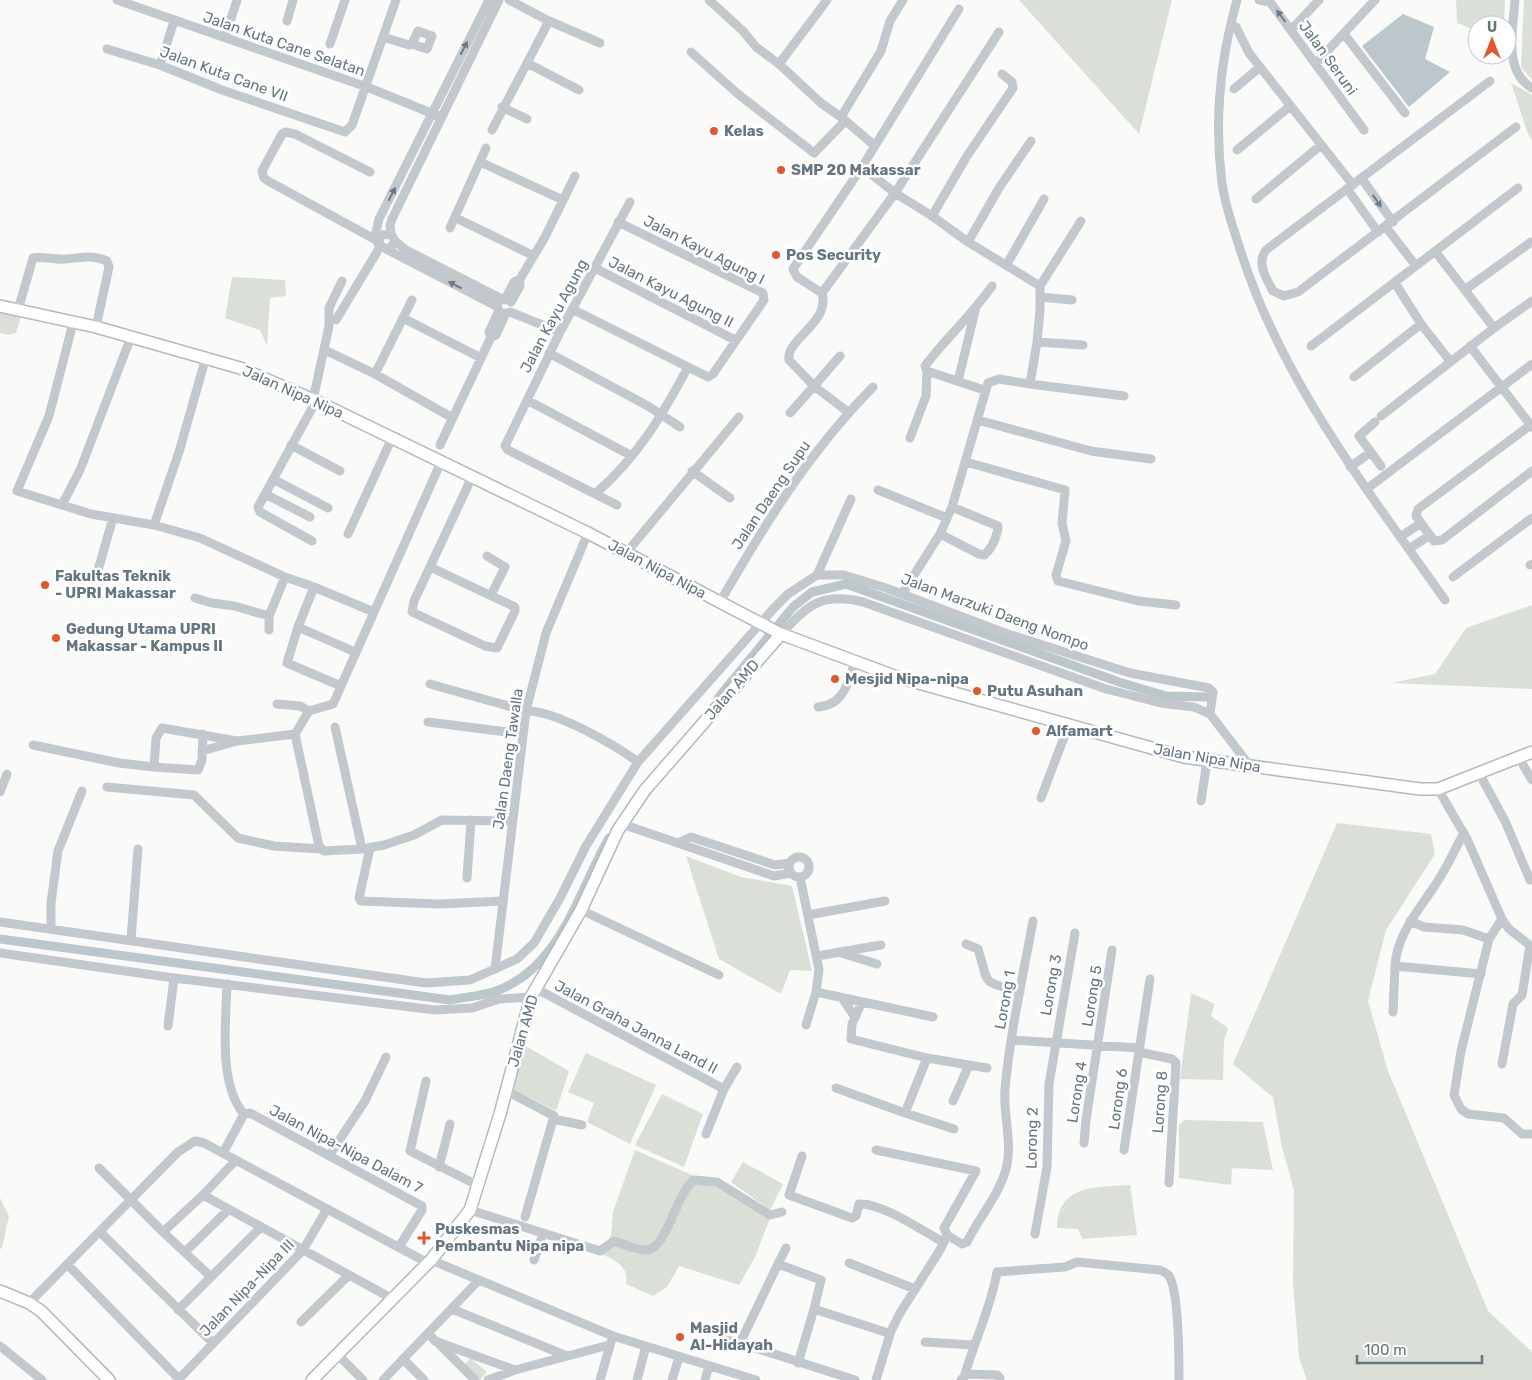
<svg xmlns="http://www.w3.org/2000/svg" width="1532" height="1380" font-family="Rubik,sans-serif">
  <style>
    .green { fill: #dadfd7 }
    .water { fill: #bbc7cb }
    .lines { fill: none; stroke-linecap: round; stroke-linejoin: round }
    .canal { stroke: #bbc7cb; stroke-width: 9 }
    .secondary-casing { stroke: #b3babf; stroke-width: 14 }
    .street { stroke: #c3c8cc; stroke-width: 9 }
    .secondary { stroke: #fff; stroke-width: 11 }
    .oneway { fill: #6a7a87 }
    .poi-dot { fill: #e4572e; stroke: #fff; stroke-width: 2 }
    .labels { text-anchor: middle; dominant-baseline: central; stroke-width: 5; stroke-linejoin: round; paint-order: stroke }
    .street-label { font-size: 15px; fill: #657683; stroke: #fff }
    .poi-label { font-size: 15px; font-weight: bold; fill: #657683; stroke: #fff; text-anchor: start }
  </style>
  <rect width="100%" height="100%" fill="#fafaf8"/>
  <path class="green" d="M1019,0h153l-33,134z
    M1456,0h49l-1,25h-27v6l-20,-8z
    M1524,0h8v80l-11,-13z
    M1511,83l21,12v45l-4,-6z
    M232,277l53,3 1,16 -16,2 -3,48 -7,-16 -35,-12z
    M0,311l21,5 -5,17 -6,2 -10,-2z
    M1532,605v84l-141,-6 44,-9 31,-46z
    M1337,823l94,11 4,20 -49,76 -18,71 20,70 100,240 44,41v28h-225l-8,-23 -6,-74 1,-93 -12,-43 -9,-50 -40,-33z
    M686,856l55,21 51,9 20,85 -22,-1 -9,24 -62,-35z
    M1191,993l24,11 -4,12 17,12 -4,13 -1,39 -43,-1z
    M524,1045l45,26 -13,40 -45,-23z
    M586,1053l70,32 -26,59 -43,-22 7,-19 -26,-11z
    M662,1094l41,20 -19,53 -49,-22z
    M1184,1120l79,2 10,48 -41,-2 -1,17 -52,-7v-53z
    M635,1150l84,37 52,29 -16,41 -16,28 -60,-19 -12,21 -14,9 -27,-12c3,-18 -10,-23 -24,-30l9,-19 2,-23z
    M743,1162l40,22 -13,26 -39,-28z
    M1130,1185l7,50 -55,4 -4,-10 -21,-1c1,-44 40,-41 73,-43z
    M0,1198l9,18 -7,32 -2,1z
    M470,1358l17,14 -7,8 -16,-14z"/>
  <path class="water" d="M1403,14l31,13 -9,32 25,13 -41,35 -47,-61z"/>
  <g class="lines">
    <path class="canal" d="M718,698l75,-91 19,-15 34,-8 273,98 47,14 41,1
      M0,939l450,61c15,-3 32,-4 46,-9 65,-23 82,-99 113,-153"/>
    <defs>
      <path id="secondary" d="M0,306l96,21 144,41 76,33 272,132 193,101 116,43 287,80 236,32h18l94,-37
        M0,1291l29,12 12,8 68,69
        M312,1380l119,-120 39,-50 30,-96 31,-117 50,-87 37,-80 27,-40 136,-156"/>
    </defs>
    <use href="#secondary" class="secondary-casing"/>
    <path class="street" d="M117,0l250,87 74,30
      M509,0l40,21 51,22
      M709,0l34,31 13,16 23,17
      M827,0l-48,64 42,39 20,14 40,-66 9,-30 13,-21
      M1237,0c-17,60 -23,121 -15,183 3,23 11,44 18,66 41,131 127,240 205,351
      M1259,0l11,2
      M1515,0c-2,29 -12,71 17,88
      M1270,2l94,128
      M287,21l6,-21
      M1236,27l13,26 104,132
      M1291,30l28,-30
      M1344,34l61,79
      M225,37l12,-37
      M383,37l26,8 3,-1 6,-13 14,5 -5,13 -15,-5
      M330,44l15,-44
      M107,49l53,16 62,25 123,42 7,-7 44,-125
      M691,52l47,42 76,59 31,-32
      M527,63l52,27
      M1316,63l59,-63
      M160,65l14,-44
      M1490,81l-224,169c-10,13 1,30 7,41l11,5 14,-4 218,-165
      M1234,89l26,-22
      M502,107l25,12
      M841,117l34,29
      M492,130l57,-109
      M1237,150l52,-43
      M480,162l83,38
      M862,167l33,26 37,23 35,-60 46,-68 -1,-6 -10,-8
      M370,172l-75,-38 -10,-2 -3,2 -20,37 2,7 4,3 110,60
      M1362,179l31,43
      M1348,190l30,42
      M1256,199l65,-54
      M932,216l36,26 72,44v24l-3,32
      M456,218l78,38
      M1386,227l30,39
      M450,228l36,-80
      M391,234l-1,-9 2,-6 107,-219
      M379,238l-3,-6 3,-13 110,-219
      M395,241l-4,6 -5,2 -8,-5 3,-9 10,-1 4,7 11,9 98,50
      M968,242l31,-54 32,-47
      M386,249l112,58
      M1435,251l59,77
      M1007,264l37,-65
      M595,268l140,72
      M1395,283l26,41 29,37
      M1040,286l41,-65
      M1466,289l65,-47
      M822,293l73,-100 104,-161
      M1040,297l32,3
      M505,299l9,-17 6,-3 25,-42 30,-61
      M511,302l9,-16v-7
      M572,309l136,68 5,-3 51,-74 -1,-7 -145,-71
      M18,310l15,-52c10,-2 21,2 32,1 17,-1 25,-5 42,2l2,6 -13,60
      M510,312l50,20
      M403,318l78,40
      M336,320l44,-73
      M73,323l-24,93 -32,75 74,23 63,11 46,13 85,39 29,10
      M491,337l-2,-5 10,-22
      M1311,346l207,-158
      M1470,346l62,81
      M329,352l46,22 76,43
      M549,353l99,53 32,21
      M840,356l-26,30 -25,-26c-4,-20 42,-38 33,-67l-25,-16 -4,-8 69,-102 97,-158
      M375,374l37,-74
      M1354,377l67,-53
      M958,381l17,-70
      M1030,384l94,12
      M984,390l-57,-19 -2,-5c21,-28 47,-51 67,-80
      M313,400l16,-74v-18l13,-27
      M527,400l105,56
      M790,413l24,-27 34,26
      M1381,416l113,-88 38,-27
      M978,420l113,31 60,8
      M1375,422l-16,14 22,30
      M1532,424l-114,85 -2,7 18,25 8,-1 90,-69
      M910,438l16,-42 1,-25
      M291,445l49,26
      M440,445l51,-108 5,-2 10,-22
      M966,462l99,28 -3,33 4,18 -10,34 2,6 80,20 38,4
      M1350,467l21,-15
      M692,471l38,27
      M273,479l55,29
      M1368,488l164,-124
      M878,490l69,28
      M596,493c41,-35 67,-79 92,-126
      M265,494l45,23
      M62,505l18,-35 51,-133
      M617,505l-109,-55 -3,-4 55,-114 70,-130
      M154,525l25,-73 27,-95
      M348,534l44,-96
      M940,534l39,20 5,1c7,-5 14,-20 14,-29l-46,-19
      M1400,537l21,-14
      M312,541l-52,-29 -2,-5 58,-106
      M1409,549l21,-14
      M627,552l112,-135
      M487,556l18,11 -14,28
      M1530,565l2,-1
      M430,567l85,40v4l-18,37 -12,-2 -73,-34 2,-11 58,-124
      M817,575l34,-76
      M96,577l17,-59
      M1453,577l79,-59
      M902,594l38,-60 12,-27 36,-124 11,-4 31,5 7,-42 46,3
      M195,598l17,5 22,3 35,10
      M720,602c45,-78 89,-150 153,-215
      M298,627l-11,36 54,23
      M269,630v-14l16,-39
      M781,634c27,-29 40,-42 82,-32l243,87 55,14 33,4 16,7 40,52
      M355,652l-57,-25 16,-40 60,25
      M430,684l96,27c29,-1 89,34 112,51
      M277,704l23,2 9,5
      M818,707c26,-2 30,-24 37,-45
      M428,722l95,12
      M335,727l27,122
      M295,734l14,-23 24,-7 108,-242
      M295,734l24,112 5,5 38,-2 22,-4 30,-10 28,-15 71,1
      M33,745l86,18 35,4 2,-29 6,-10 75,13
      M202,751l35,-10 58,-7
      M1519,758l13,22
      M154,767l44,3 4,-10 1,-26
      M1479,773l26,48 25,59
      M107,787l87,8 44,43 36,8 47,3
      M1438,789l29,50 35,80 7,10 23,18
      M0,792l7,-18
      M1041,798l28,-74
      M1201,801l6,-40
      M622,824l152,52 17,-3
      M680,842l11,-5 84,28 14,-2
      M370,848l-11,50 2,3 78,3 64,-3
      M789 867a10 10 0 1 1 20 0a10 10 0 1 1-20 0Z
      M800,877l19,93 -3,22 -10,33
      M467,878l4,-58
      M581,910l138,65
      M808,915l77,-14
      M1410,921l14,6 39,3 26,9 -28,112 -7,44 7,14 7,5 36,4 18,16h10
      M0,922l426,61 44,-3 47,-21 17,-16 26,-45 26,-52 52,-84 136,-154 14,-14 29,-19h27l42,13 119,45 125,40 79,15 4,4 -3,22
      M51,929v-26l7,-52 24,-60
      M131,939l7,-90
      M1489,939l13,-20
      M966,944l12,5c12,37 1,31 42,43
      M0,953l174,25 261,32 37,-2 27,-9 32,-2
      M841,953l36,11
      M817,956l64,-11
      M1395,966c2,-36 30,-62 47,-92 8,-13 14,-27 22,-41
      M495,969l31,-258 20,-78 42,-100
      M227,984c-1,38 -9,100 17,130
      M535,988l189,101 -18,45
      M816,992l117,25
      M842,998l13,19
      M862,1002l-10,22 -1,15 76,19 60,10
      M1393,1012l2,-46 86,8
      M168,1026l6,-48
      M1012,1040l127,8
      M1139,1052l33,7 4,4 -7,120
      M927,1058l-22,55 49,16
      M1502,1064l11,-60 9,-9 8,-50
      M426,1081l-16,70 69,35
      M836,1088l69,25
      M724,1089l13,-22
      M507,1091l47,25 -29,101
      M953,1101l16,-36
      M244,1114l6,-1 172,93v4l-23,37
      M554,1119l28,6
      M1084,1143l2,-23 26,-170
      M1124,1150l26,-171
      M223,1153l21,-39
      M329,1156l36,-55 21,-44
      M802,1156l-13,39 63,23 4,-2 3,-12c22,-2 65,28 84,38
      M439,1167l11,-43
      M99,1168l64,64 40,-37 33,-35
      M203,1195l188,103
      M470,1210l130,41 14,-10c10,3 23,10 34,9 20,-4 28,-57 46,-70l23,2 53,33 12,-3
      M100,1232l113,111
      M163,1232l47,44
      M1035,1234l12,-67 2,-83 26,-151
      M947,1235l15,9 5,-2c12,-25 34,-49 40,-77 5,-26 -4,-50 -2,-76 5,-56 18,-113 28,-168
      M786,1248l-8,16 43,16 -7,29 71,23
      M185,1252l43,-42
      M431,1260l182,76 143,44
      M534,1260l9,-26
      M849,1263l66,26
      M67,1264l112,115
      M778,1264l-38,79 115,37
      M29,1303l149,-151 17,-11 9,2 224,120
      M452,1309l115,47
      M178,1310l82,-82
      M301,1322l48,-47
      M429,1334l6,7 80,29 94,-25
      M721,1339l19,4
      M436,1341l39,39
      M925,1342l48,3
      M0,1346l42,34
      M337,1354l26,26
      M403,1359l21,21
      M798,1363l16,-54
      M965,1374c10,-34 26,-67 32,-102l68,-5 12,-5 82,8c4,1 7,2 10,6 10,15 10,84 10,104
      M178,1380l125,-130 24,-41
      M383,1380l95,-99
      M488,1380l27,-10
      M600,1380l11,-38
      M637,1380l9,-34
      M672,1380l7,-23
      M705,1380l4,-14
      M876,1380l15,-49 9,-18 40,-63 7,-15 -3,-7 32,-57 -100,-21
      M961,1380l6,-6 30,1 3,3"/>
    <use href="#secondary" class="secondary"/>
  </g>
  <defs><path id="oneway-solid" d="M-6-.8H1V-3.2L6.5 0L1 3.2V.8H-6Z" transform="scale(1.25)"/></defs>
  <g class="oneway">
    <use href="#oneway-solid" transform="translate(1281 16) rotate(-127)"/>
    <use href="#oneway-solid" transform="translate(464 48) rotate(-63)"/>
    <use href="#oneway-solid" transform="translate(392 194) rotate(-63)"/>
    <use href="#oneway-solid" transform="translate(1377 201) rotate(55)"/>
    <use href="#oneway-solid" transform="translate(455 285) rotate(-153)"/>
  </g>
  <g class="poi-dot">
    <circle cx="714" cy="131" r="5"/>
    <circle cx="781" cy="170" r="5"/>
    <circle cx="776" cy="255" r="5"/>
    <circle cx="45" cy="585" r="5"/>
    <circle cx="56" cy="638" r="5"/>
    <circle cx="835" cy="679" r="5"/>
    <circle cx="977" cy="691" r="5"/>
    <circle cx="1036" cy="731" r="5"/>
    <path d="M421.5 1230.5h5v5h5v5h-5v5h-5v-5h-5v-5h5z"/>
    <circle cx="680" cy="1337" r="5"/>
  </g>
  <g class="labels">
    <g class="street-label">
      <text transform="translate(284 44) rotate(19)">Jalan Kuta Cane Selatan</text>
      <text transform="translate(1328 58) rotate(54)">Jalan Seruni</text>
      <text transform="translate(224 74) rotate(20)">Jalan Kuta Cane VII</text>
      <text transform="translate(704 250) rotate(27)">Jalan Kayu Agung I</text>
      <text transform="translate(671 292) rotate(27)">Jalan Kayu Agung II</text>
      <text transform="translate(554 316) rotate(-62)">Jalan Kayu Agung</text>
      <text transform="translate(293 392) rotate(24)">Jalan Nipa Nipa</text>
      <text transform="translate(771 495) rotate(-56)">Jalan Daeng Supu</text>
      <text transform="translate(657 569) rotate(28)">Jalan Nipa Nipa</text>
      <text transform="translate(995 612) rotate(20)">Jalan Marzuki Daeng Nompo</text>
      <text transform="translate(732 690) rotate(-49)">Jalan AMD</text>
      <text transform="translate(1207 758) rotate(10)">Jalan Nipa Nipa</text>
      <text transform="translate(508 759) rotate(-82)">Jalan Daeng Tawalla</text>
      <text transform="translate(1051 985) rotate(-80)">Lorong 3</text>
      <text transform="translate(1092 996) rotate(-81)">Lorong 5</text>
      <text transform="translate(1005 1000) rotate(-80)">Lorong 1</text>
      <text transform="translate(636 1027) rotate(28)">Jalan Graha Janna Land II</text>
      <text transform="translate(523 1031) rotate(-74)">Jalan AMD</text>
      <text transform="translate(1077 1092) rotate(-81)">Lorong 4</text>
      <text transform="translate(1118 1099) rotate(-82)">Lorong 6</text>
      <text transform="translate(1160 1102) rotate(-86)">Lorong 8</text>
      <text transform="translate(1032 1138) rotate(-89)">Lorong 2</text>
      <text transform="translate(346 1149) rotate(28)">Jalan Nipa-Nipa Dalam 7</text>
      <text transform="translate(247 1288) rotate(-46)">Jalan Nipa-Nipa III</text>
    </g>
    <g class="poi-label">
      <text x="724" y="131">Kelas</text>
      <text x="791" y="170">SMP 20 Makassar</text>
      <text x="786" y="255">Pos Security</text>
      <text x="55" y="576">Fakultas Teknik<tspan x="55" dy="17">- UPRI Makassar</tspan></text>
      <text x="66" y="629">Gedung Utama UPRI<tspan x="66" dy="17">Makassar - Kampus II</tspan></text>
      <text x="845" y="679">Mesjid Nipa-nipa</text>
      <text x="987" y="691">Putu Asuhan</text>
      <text x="1046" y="731">Alfamart</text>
      <text x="435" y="1229">Puskesmas<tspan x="435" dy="17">Pembantu Nipa nipa</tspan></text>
      <text x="690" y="1328">Masjid<tspan x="690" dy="17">Al-Hidayah</tspan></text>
    </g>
  </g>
  <g transform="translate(1492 40)"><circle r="24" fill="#ffffff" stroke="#c1c8cd"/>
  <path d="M0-4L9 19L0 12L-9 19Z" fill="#e4572e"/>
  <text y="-8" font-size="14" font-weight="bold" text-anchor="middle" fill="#657683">U</text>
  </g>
  <path d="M1357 1355v8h125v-8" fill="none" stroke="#657683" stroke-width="2.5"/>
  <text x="1364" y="1355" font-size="15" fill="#657683" stroke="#ffffff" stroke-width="4" paint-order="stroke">100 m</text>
</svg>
